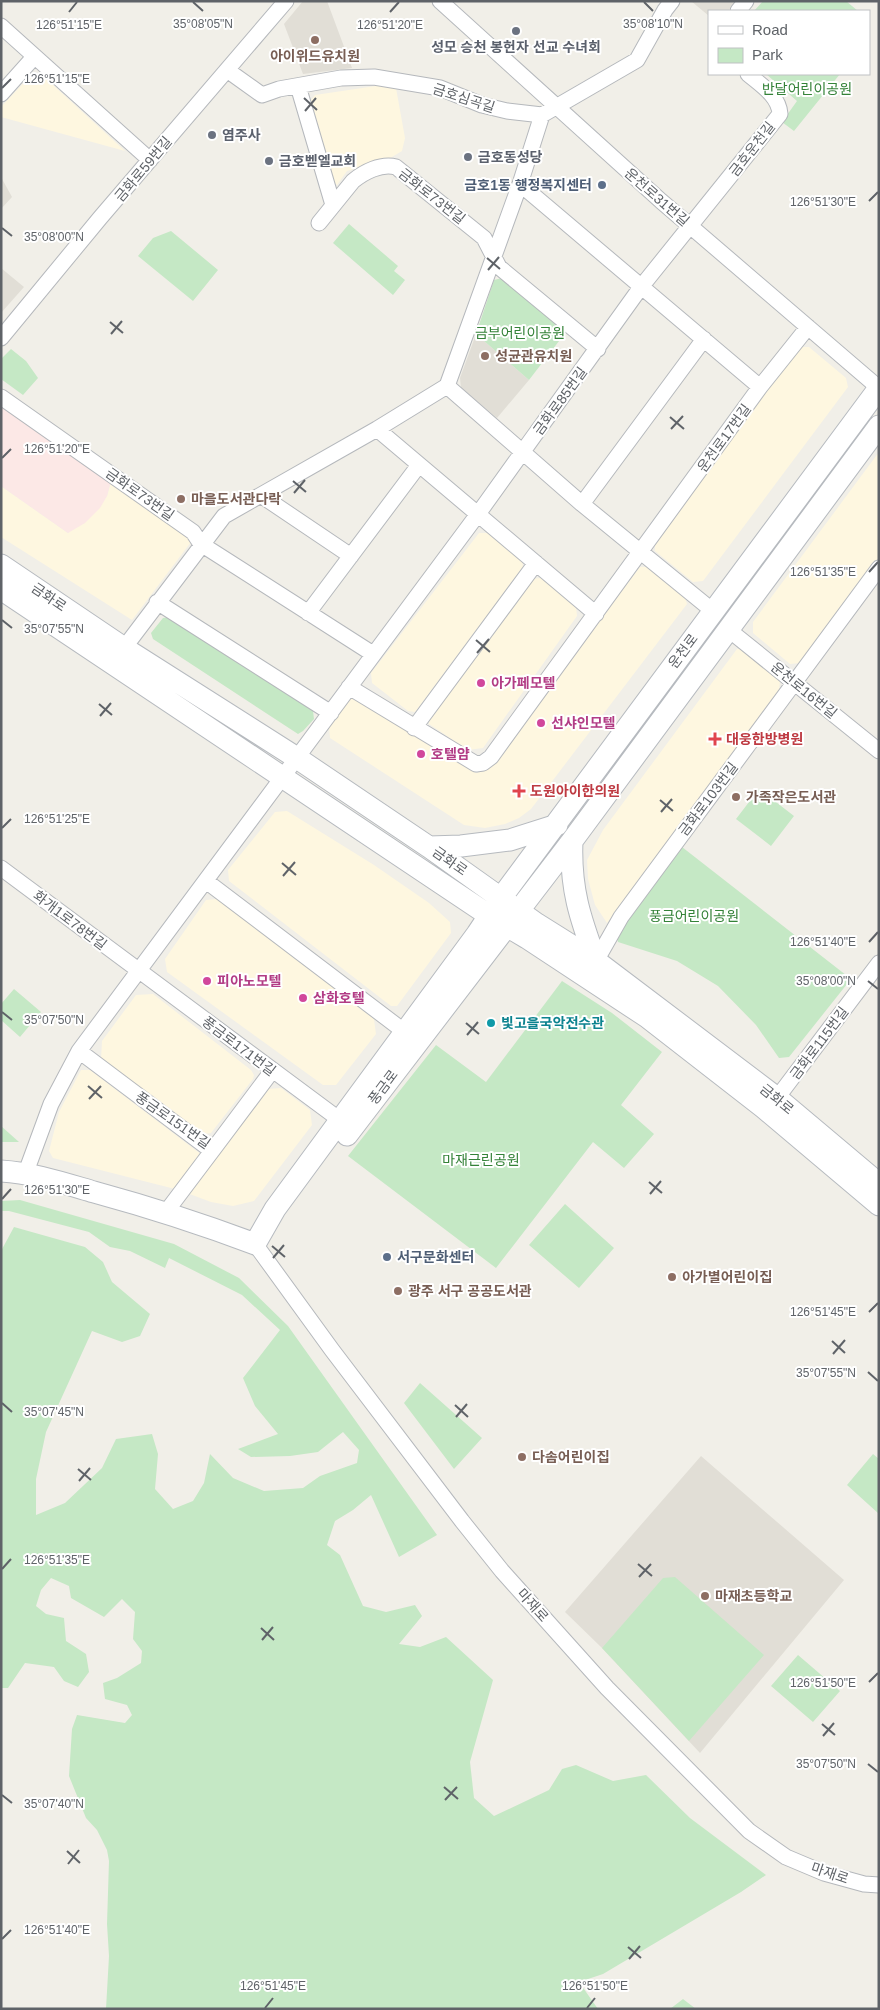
<svg xmlns="http://www.w3.org/2000/svg" width="880" height="2010" font-family="Arial,'Noto Sans KR',sans-serif">
  <style>
    .commercial { fill: #fef7e0 }
    .education { fill: #e1ded6 }
    .medical { fill: #fce8e6 }
    .green { fill: #c5e8c5 }
    .lines { fill: none; stroke-linecap: round; stroke-linejoin: round }
    .street-casing { stroke: #b5b8bc; stroke-width: 17 }
    .secondary-casing { stroke: #b6babf; stroke-width: 23 }
    .street { stroke: #fff; stroke-width: 15 }
    .secondary { stroke: #fff; stroke-width: 21 }
    .ticks { fill: none; stroke: #5f6368; stroke-width: 2 }
    .worship-dot { fill: #6b7280; stroke: #fff; stroke-width: 2 }
    .education-dot { fill: #8d6e63; stroke: #fff; stroke-width: 2 }
    .service-dot { fill: #5c6f8a; stroke: #fff; stroke-width: 2 }
    .hotel-dot { fill: #d1479c; stroke: #fff; stroke-width: 2 }
    .health-dot { fill: #e0444e; stroke: #fff; stroke-width: 2 }
    .culture-dot { fill: #0f9aa8; stroke: #fff; stroke-width: 2 }
    .labels { text-anchor: middle; dominant-baseline: central; stroke-width: 4; stroke-linejoin: round; paint-order: stroke }
    .worship-label { font-size: 14px; font-weight: bold; fill: #5b616d; stroke: #fff; text-anchor: start }
    .education-label { font-size: 14px; font-weight: bold; fill: #785e54; stroke: #fff; text-anchor: start }
    .park-label { font-size: 14px; fill: #348238; stroke: #fff }
    .street-label { font-size: 14px; fill: #5f6368; stroke: #fff }
    .service-label { font-size: 14px; font-weight: bold; fill: #4e5e75; stroke: #fff; text-anchor: end }
    .hotel-label { font-size: 14px; font-weight: bold; fill: #b23c85; stroke: #fff; text-anchor: start }
    .health-label { font-size: 14px; font-weight: bold; fill: #be3a42; stroke: #fff; text-anchor: start }
    .culture-label { font-size: 14px; font-weight: bold; fill: #0d838f; stroke: #fff; text-anchor: start }
    .ticks-label { font-size: 12px; text-anchor: middle; fill: #5f6368; stroke: #fff; stroke-width: 4; stroke-linejoin: round; paint-order: stroke }
  </style>
  <rect width="100%" height="100%" fill="#f1efe8"/>
  <path class="commercial" d="M32,74h9l84,77 -124,-34v-10z
    M389,84l7,4 9,50 -3,13 -10,6 -45,14 -10,14 -4,-3 -22,-82 4,-5z
    M799,347h10l37,31 2,9 -145,194 -10,1 -38,-31v-11z
    M879,452v106l-79,105 -10,1 -37,-31v-11z
    M111,481l79,55 1,6 -59,78 -131,-83v-51l67,47 39,-37z
    M479,533h9l34,27 1,7 -108,145 -7,-1 -36,-28 -1,-10z
    M640,567h10l34,28 3,9 -156,205 -12,9 -14,6 -20,4 -21,-3 -134,-87 -1,-11 21,-28 9,-1 117,75 8,-2 11,-11z
    M541,578l35,29 1,9 -94,132 -15,2 -39,-26v-9l103,-136z
    M737,649h6l37,30 -1,15 -172,229 -12,-18 -7,-26 -1,-19 16,-30z
    M287,811l87,54 55,38 21,19 1,11 -54,73h-6l-162,-125 -1,-11 47,-58z
    M217,899l157,120 2,15 -40,51h-13l-156,-113 -2,-13 41,-59z
    M153,994l98,76 3,5 -1,4 -42,54 -12,2 -98,-75 1,-19 34,-46z
    M81,1070h9l112,85 -27,34 -122,-31 -4,-7 10,-39z
    M281,1088l29,22 2,15 -58,76 -21,5 -22,-4 -24,-9 81,-104z"/>
  <path class="education" d="M303,1h24l25,67 -49,6 -19,-50z
    M691,1h45l-8,10h-19v5z
    M1,177l11,20 -11,12z
    M1,268l23,19 -23,26z
    M476,334l53,46 -32,38 -36,-30 -1,-10z
    M701,1456l143,124 -144,173 -98,-105 -37,-36z"/>
  <path class="medical" d="M1,405l110,76 -4,15 -7,12 -15,15 -17,10 -67,-47z"/>
  <path class="green" d="M763,1h83l12,10h-104z
    M766,74h74l-46,57 -12,-9 15,-21z
    M349,224l49,42 -4,5 11,9 -12,15 -60,-52z
    M171,231l47,39 -25,31 -55,-45 15,-18z
    M502,278l64,54 -37,48 -53,-46 18,-54z
    M11,349l15,12 12,17 -15,17 -22,-16v-20z
    M169,617l144,94 1,8 -11,12 -5,3 -145,-95 -2,-6 12,-15z
    M759,789l35,27 -23,30 -35,-27z
    M682,847l169,132 -62,78 -10,1 -23,-33 -38,-39 -41,-25 -59,-19 -2,-7z
    M562,981l50,32 50,39 -41,53 33,29 -30,34 -31,-26 -97,126 -148,-112 88,-111 50,37z
    M14,989l27,23 -21,25 -19,-17v-16z
    M1,1126l18,16h-18z
    M20,1200l154,44 65,34 49,48 149,209 -38,22 -28,-62 -18,15 -18,11 -8,24 13,10 23,51 23,6 29,-7 7,11 -23,28 21,3 26,-10 47,43 -23,82 4,36 20,18 55,-26 13,-21 14,-4 37,16 33,-6 44,43 76,57 -25,17 -138,82 -24,8 19,27h-492l3,-53 -2,-32 2,-63 -2,-11 -10,-20 -11,-12 -17,-42 3,-47 5,-14 48,8 7,-8 -5,-10 -22,-6 -2,-16 14,-5 24,-15 1,-12 -9,-12 2,-27 -13,-13 -18,18 -33,-19 -2,-12 -18,-8 -10,12 -5,16 10,8 18,4 2,23 20,13 3,18 -11,15 -14,-6 -10,-14 -29,-4 -17,25h-7v-437l13,-24 71,20 18,15 9,20 38,32 -10,22 -18,6 -30,-11 -46,101 -10,47v36l29,-12 37,-35 14,-29 36,-5 6,20 -3,35 18,20 20,-8 11,-18 6,-29 23,24 31,13 39,-3 17,-12 37,-13 2,-13 -16,-18 -25,20 -28,4 -39,1 -13,-8 40,-15 -23,-28 -12,-28 37,-48 -38,-35 -73,-37 -4,10 -35,-17 -20,-4 -21,-15 -80,-21h-8v-10z
    M565,1204l49,44 -35,40 -50,-43z
    M420,1383l62,55 -28,31 -50,-66z
    M873,1454l6,5v55l-32,-29z
    M675,1577l89,78 -75,86 -87,-93 61,-70z
    M798,1655l42,36 -27,31 -42,-36z
    M683,1999l13,10h-26z"/>
  <g class="lines">
    <defs>
      <path id="street" d="M440,1l221,200 218,187
        M738,11l8,-10
        M1,26l149,134
        M227,70l35,25 17,-6 62,-11 33,-1 66,11 42,17 25,6 35,4 95,-55 28,-50 7,-9
        M298,86l35,119
        M1,94l33,-37
        M520,184l240,203
        M319,223l34,-42c11,-9 28,-18 43,-14l88,71 15,29 99,82
        M1,338l99,-120 186,-217
        M447,386l135,118 131,107
        M1,397l192,135 8,12 172,110
        M377,429l219,185
        M262,496l89,60
        M582,504l122,-165
        M157,602l174,111
        M308,613l111,-148
        M729,630l150,121
        M124,648l100,-132 153,-87 70,-43 73,-202 22,-69
        M349,687l127,77 7,-1 8,-6 269,-370 48,-60
        M414,728l122,-165
        M1,868l339,252
        M206,881l199,151
        M596,961l25,-44 258,-349
        M79,1051l133,100 60,-80
        M777,1098l102,-135
        M26,1172l25,-68 28,-53 399,-537 163,-227 139,-173c-1,-18 -19,-29 -32,-40
        M166,1212l46,-61
        M255,1244l77,106 130,171 40,50 105,117 142,143 37,26 38,16 40,11 15,1"/>
      <path id="secondary" d="M1,565l123,83 173,110 132,89 108,77 59,37 181,137 102,86
        M1,589l489,327 37,22 120,79 117,91 115,97
        M572,841c-2,47 8,77 24,120
        M429,847l32,-1 49,-6 47,-15
        M347,1135l225,-294 307,-415
        M1,1171c32,2 62,12 93,21 55,15 108,32 161,52
        M255,1244l20,-35 202,-275 24,-36 378,-510"/>
    </defs>
    <use href="#street" class="street-casing"/>
    <use href="#secondary" class="secondary-casing"/>
    <use href="#street" class="street"/>
    <use href="#secondary" class="secondary"/>
  </g>
  <path class="ticks" d="M193,2l10,9M644,2l9,9M69,12l8,-10M390,12l9,-10M2,88l9,-9M304,98l13,12M305,111l11,-13M869,201l9,-9M2,228l10,8M487,258l13,11M488,270l11,-13M110,322l13,11M111,334l11,-13M670,417l14,12M671,429l12,-13M2,458l9,-9M293,481l13,11M294,493l11,-13M869,572l9,-10M2,620l10,8M476,640l14,12M477,653l12,-14M99,704l13,11M100,716l11,-13M660,800l13,11M661,812l11,-13M2,828l9,-9M282,863l14,12M283,876l12,-14M869,942l9,-10M868,981l10,8M2,1012l10,8M466,1023l13,11M467,1035l11,-13M88,1086l14,12M89,1099l12,-13M649,1182l13,11M650,1194l11,-13M2,1199l9,-10M272,1246l13,11M273,1258l11,-13M869,1312l9,-9M832,1341l13,12M833,1354l12,-14M868,1372l10,9M2,1403l10,9M455,1405l13,12M456,1417l11,-13M78,1469l13,11M79,1481l11,-13M638,1564l14,12M2,1569l9,-10M639,1577l12,-13M261,1628l13,12M262,1640l11,-13M869,1682l9,-9M822,1724l13,11M823,1736l11,-13M868,1764l10,8M444,1787l14,12M2,1795l10,8M445,1800l12,-13M67,1851l13,12M68,1864l11,-14M2,1939l9,-9M628,1947l13,11M629,1959l11,-13M265,2008l8,-10M587,2008l8,-10"/>
  <g class="worship-dot">
    <circle cx="516" cy="31" r="5"/>
    <circle cx="212" cy="135" r="5"/>
    <circle cx="468" cy="157" r="5"/>
    <circle cx="269" cy="161" r="5"/>
  </g>
  <g class="education-dot">
    <circle cx="315" cy="40" r="5"/>
    <circle cx="485" cy="356" r="5"/>
    <circle cx="181" cy="499" r="5"/>
    <circle cx="736" cy="797" r="5"/>
    <circle cx="672" cy="1277" r="5"/>
    <circle cx="398" cy="1291" r="5"/>
    <circle cx="522" cy="1457" r="5"/>
    <circle cx="705" cy="1596" r="5"/>
  </g>
  <g class="service-dot">
    <circle cx="602" cy="185" r="5"/>
    <circle cx="387" cy="1257" r="5"/>
  </g>
  <g class="hotel-dot">
    <circle cx="481" cy="683" r="5"/>
    <circle cx="541" cy="723" r="5"/>
    <circle cx="421" cy="754" r="5"/>
    <circle cx="207" cy="981" r="5"/>
    <circle cx="303" cy="998" r="5"/>
  </g>
  <g class="health-dot">
    <path d="M712.5 731.5h5v5h5v5h-5v5h-5v-5h-5v-5h5z"/>
    <path d="M516.5 783.5h5v5h5v5h-5v5h-5v-5h-5v-5h5z"/>
  </g>
  <circle class="culture-dot" cx="491" cy="1023" r="5"/>
  <g class="labels">
    <g class="worship-label">
      <text x="516" y="47" text-anchor="middle">성모 승천 봉헌자 선교 수녀회</text>
      <text x="222" y="135">염주사</text>
      <text x="478" y="157">금호동성당</text>
      <text x="279" y="161">금호벧엘교회</text>
    </g>
    <g class="education-label">
      <text x="315" y="56" text-anchor="middle">아이위드유치원</text>
      <text x="495" y="356">성균관유치원</text>
      <text x="191" y="499">마을도서관다락</text>
      <text x="746" y="797">가족작은도서관</text>
      <text x="682" y="1277">아가별어린이집</text>
      <text x="408" y="1291">광주 서구 공공도서관</text>
      <text x="532" y="1457">다솜어린이집</text>
      <text x="715" y="1596">마재초등학교</text>
    </g>
    <g class="park-label">
      <text x="807" y="89">반달어린이공원</text>
      <text x="520" y="333">금부어린이공원</text>
      <text x="694" y="916">풍금어린이공원</text>
      <text x="481" y="1160">마재근린공원</text>
    </g>
    <g class="street-label">
      <text transform="translate(464 98) rotate(18)">금호심곡길</text>
      <text transform="translate(752 149) rotate(-52)">금호운천길</text>
      <text transform="translate(143 169) rotate(-50)">금화로59번길</text>
      <text transform="translate(432 196) rotate(38)">금화로73번길</text>
      <text transform="translate(657 197) rotate(41)">운천로31번길</text>
      <text transform="translate(560 401) rotate(-54)">금화로85번길</text>
      <text transform="translate(724 438) rotate(-54)">운천로17번길</text>
      <text transform="translate(140 494) rotate(35)">금화로73번길</text>
      <text transform="translate(49 597) rotate(34)">금화로</text>
      <text transform="translate(683 651) rotate(-53)">운천로</text>
      <text transform="translate(804 690) rotate(39)">운천로16번길</text>
      <text transform="translate(708 799) rotate(-53)">금화로103번길</text>
      <text transform="translate(450 861) rotate(35)">금화로</text>
      <text transform="translate(70 920) rotate(37)">화개1로78번길</text>
      <text transform="translate(819 1043) rotate(-53)">금화로115번길</text>
      <text transform="translate(239 1046) rotate(37)">풍금로171번길</text>
      <text transform="translate(383 1087) rotate(-53)">풍금로</text>
      <text transform="translate(777 1099) rotate(39)">금화로</text>
      <text transform="translate(173 1120) rotate(35)">풍금로151번길</text>
      <text transform="translate(533 1605) rotate(48)">마재로</text>
      <text transform="translate(830 1873) rotate(19)">마재로</text>
    </g>
    <g class="service-label">
      <text x="592" y="185">금호1동 행정복지센터</text>
      <text x="397" y="1257" text-anchor="start">서구문화센터</text>
    </g>
    <g class="hotel-label">
      <text x="491" y="683">아가페모텔</text>
      <text x="551" y="723">선샤인모텔</text>
      <text x="431" y="754">호텔얌</text>
      <text x="217" y="981">피아노모텔</text>
      <text x="313" y="998">삼화호텔</text>
    </g>
    <g class="health-label">
      <text x="726" y="739">대웅한방병원</text>
      <text x="530" y="791">도원아이한의원</text>
    </g>
    <g class="culture-label">
      <text x="501" y="1023">빛고을국악전수관</text>
    </g>
  </g>
  <g class="ticks-label">
    <text x="203" y="28">35°08'05"N</text>
    <text x="653" y="28">35°08'10"N</text>
    <text x="69" y="29">126°51'15"E</text>
    <text x="390" y="29">126°51'20"E</text>
    <text x="57" y="83">126°51'15"E</text>
    <text x="823" y="206">126°51'30"E</text>
    <text x="54" y="241">35°08'00"N</text>
    <text x="57" y="453">126°51'20"E</text>
    <text x="823" y="576">126°51'35"E</text>
    <text x="54" y="633">35°07'55"N</text>
    <text x="57" y="823">126°51'25"E</text>
    <text x="823" y="946">126°51'40"E</text>
    <text x="826" y="985">35°08'00"N</text>
    <text x="54" y="1024">35°07'50"N</text>
    <text x="57" y="1194">126°51'30"E</text>
    <text x="823" y="1316">126°51'45"E</text>
    <text x="826" y="1377">35°07'55"N</text>
    <text x="54" y="1416">35°07'45"N</text>
    <text x="57" y="1564">126°51'35"E</text>
    <text x="823" y="1687">126°51'50"E</text>
    <text x="826" y="1768">35°07'50"N</text>
    <text x="54" y="1808">35°07'40"N</text>
    <text x="57" y="1934">126°51'40"E</text>
    <text x="273" y="1990">126°51'45"E</text>
    <text x="595" y="1990">126°51'50"E</text>
  </g>
  <rect width="880" height="2010" fill="none" stroke="#5f6368" stroke-width="5"/>
  <rect x="708" y="10" width="162" height="65" fill="#ffffff" stroke="#bfc1c3"/>
  <rect x="718" y="26" width="25" height="8" fill="#ffffff" stroke="#bfc1c3"/>
  <text x="752" y="35" font-size="15" fill="#5f6368">Road</text>
  <rect x="718" y="48" width="25" height="15" fill="#c5e8c5" stroke="#bfc1c3"/>
  <text x="752" y="60" font-size="15" fill="#5f6368">Park</text>
</svg>
